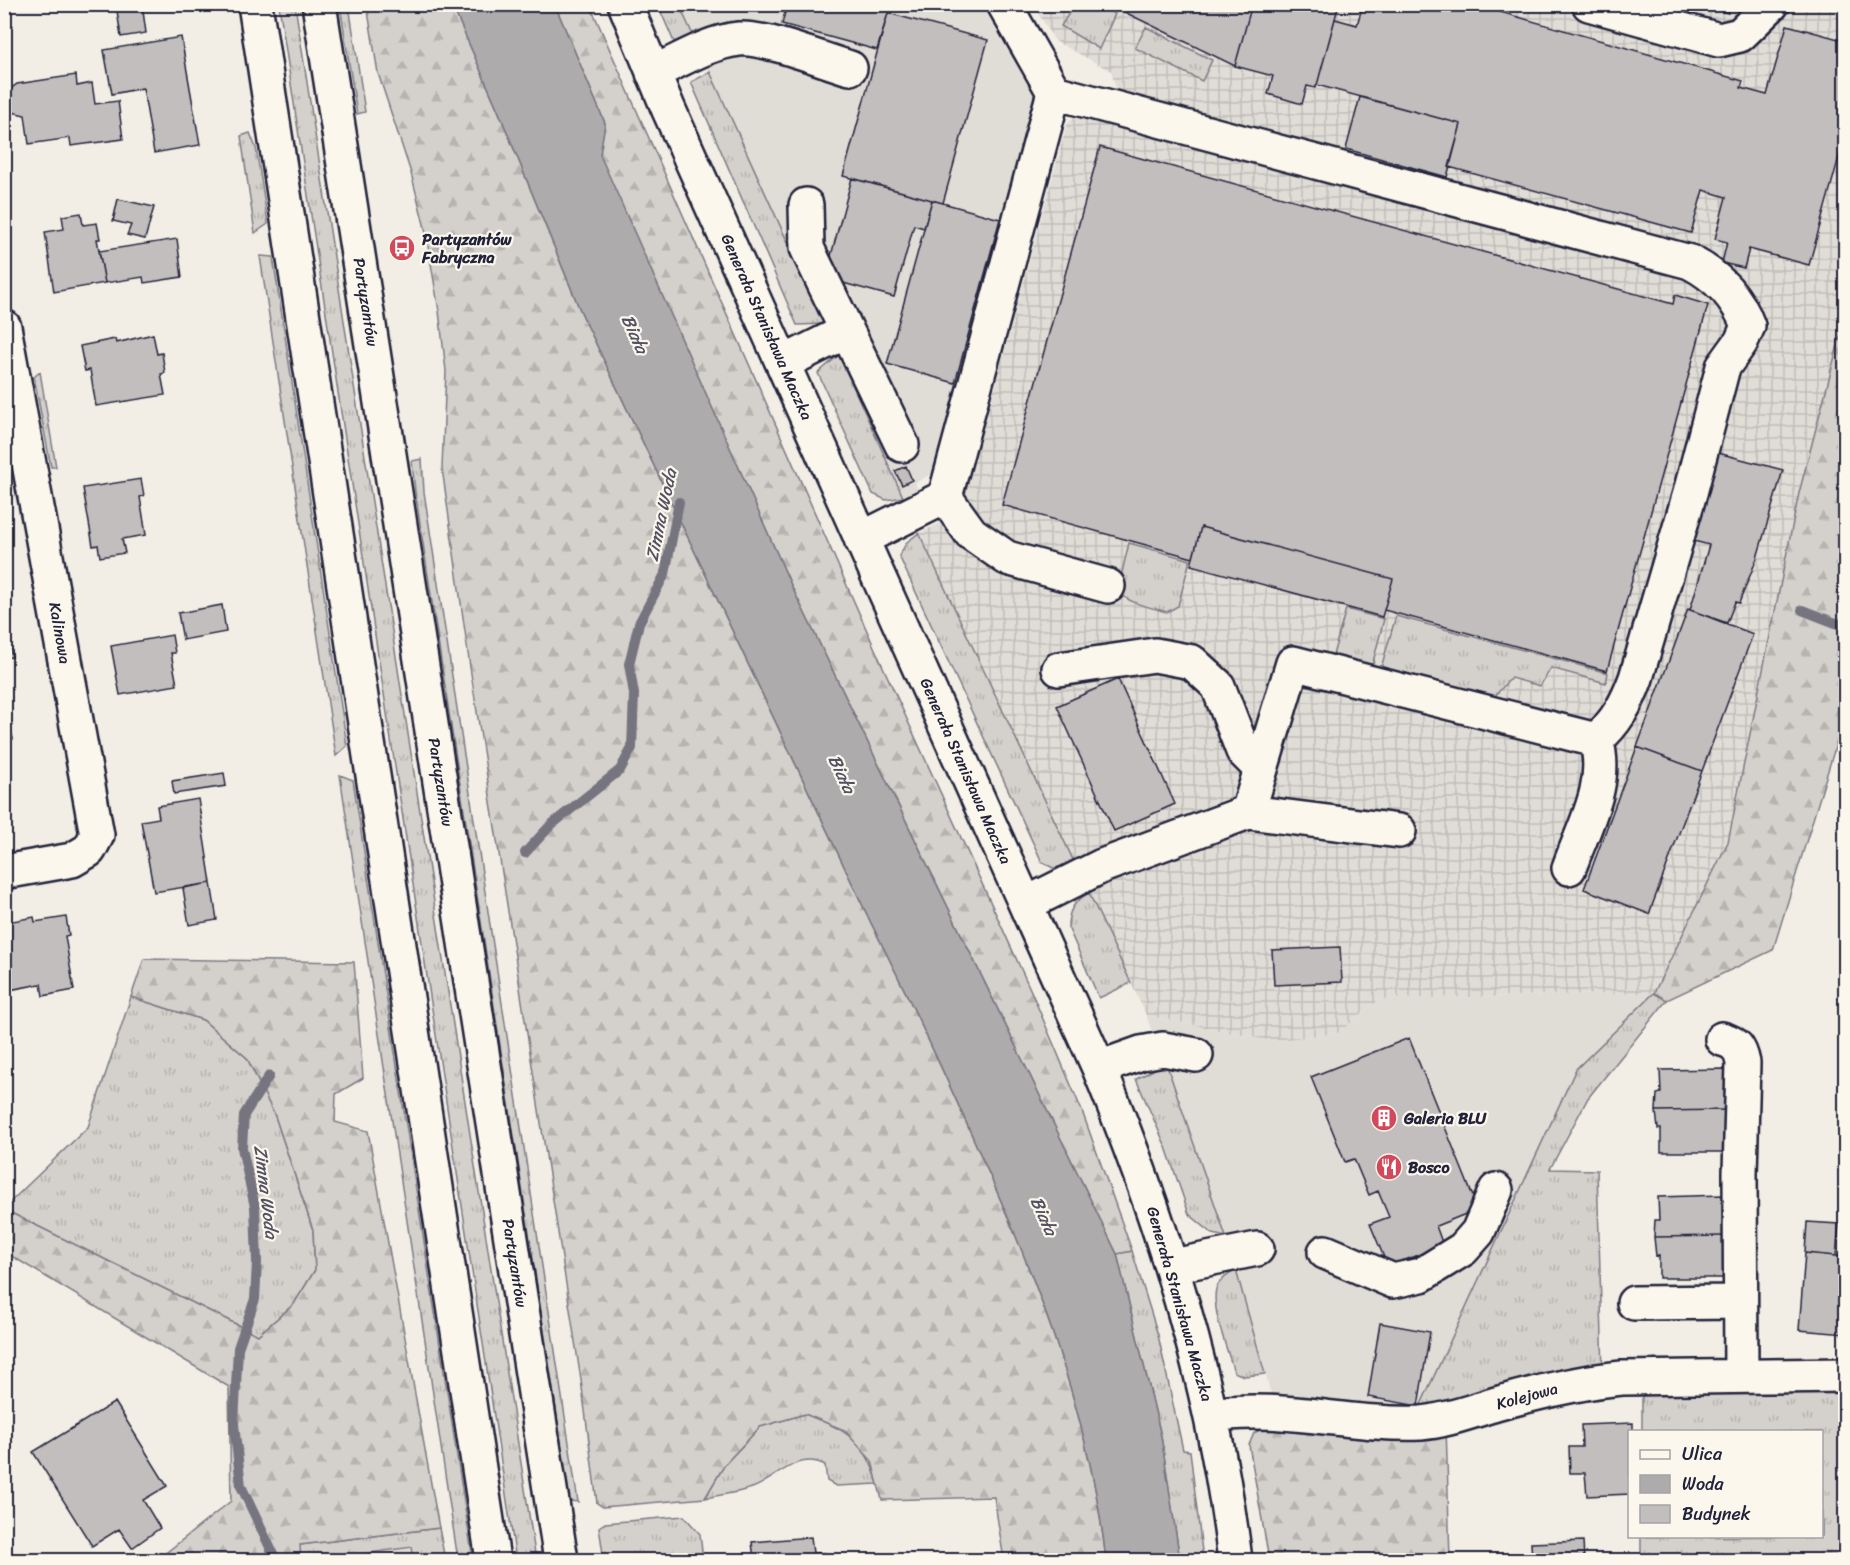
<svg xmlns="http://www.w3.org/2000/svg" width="1850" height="1565" font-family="Sriracha,sans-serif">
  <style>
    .built { fill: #e0dcd6 }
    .industrial { fill: url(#industrial-grid) }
    .grass { fill: url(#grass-tufts); stroke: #7b7a84; stroke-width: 1.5 }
    .forest { fill: url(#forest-firs); stroke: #7b7a84; stroke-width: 1.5 }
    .water { fill: #aeabad; stroke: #76747f; stroke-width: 1.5 }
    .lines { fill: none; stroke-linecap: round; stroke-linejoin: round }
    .stream { stroke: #76747f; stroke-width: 10 }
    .building { fill: #c2bebe; stroke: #22223b; stroke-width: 1.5 }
    .minor-casing { stroke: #22223b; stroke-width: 38 }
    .major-casing { stroke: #22223b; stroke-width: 38 }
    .minor { stroke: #fbf7ec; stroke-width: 33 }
    .major { stroke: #fbf7ec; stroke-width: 33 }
    .labels { text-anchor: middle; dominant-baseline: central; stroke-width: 4.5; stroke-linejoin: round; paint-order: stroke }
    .poi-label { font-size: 16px; font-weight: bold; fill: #22223b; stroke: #fbf7ec; text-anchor: start }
    .street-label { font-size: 16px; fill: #22223b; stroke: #fbf7ec }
    .water-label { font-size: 18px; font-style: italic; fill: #535263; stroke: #fbf7ec }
  </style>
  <defs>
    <pattern id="industrial-grid" width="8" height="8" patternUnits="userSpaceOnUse" patternTransform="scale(1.5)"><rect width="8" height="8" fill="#e0dcd6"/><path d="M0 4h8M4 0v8" fill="none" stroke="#c0bcb9"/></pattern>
    <pattern id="grass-tufts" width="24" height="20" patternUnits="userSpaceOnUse" patternTransform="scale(1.5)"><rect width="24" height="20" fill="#d4d1cc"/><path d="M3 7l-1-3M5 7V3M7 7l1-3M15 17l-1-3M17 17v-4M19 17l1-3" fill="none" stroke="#b6b3b0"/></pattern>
    <pattern id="forest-firs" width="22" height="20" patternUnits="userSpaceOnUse" patternTransform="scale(1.5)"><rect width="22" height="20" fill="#d4d1cc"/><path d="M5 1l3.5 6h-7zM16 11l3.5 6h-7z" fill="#b6b3b0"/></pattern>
  </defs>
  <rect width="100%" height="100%" fill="#f2eee5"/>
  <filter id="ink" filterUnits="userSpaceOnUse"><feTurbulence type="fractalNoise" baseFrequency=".0167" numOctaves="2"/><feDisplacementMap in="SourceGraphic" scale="12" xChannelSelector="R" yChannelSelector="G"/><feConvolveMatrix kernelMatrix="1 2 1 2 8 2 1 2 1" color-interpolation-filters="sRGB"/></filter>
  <g filter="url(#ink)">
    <path class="built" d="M679,5h303l56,98 -103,369 -20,11 3,8 -15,6z
      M1654,993l-78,76 -159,344 -144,-12 -47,-164 -80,-222 125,26 67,-8 42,-34z
      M439,1528l6,32h-144z"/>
    <path class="industrial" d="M1033,5h812v313l-46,175 -71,349 -74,151 -274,6 -42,34 -67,8 -125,-26 -227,-482 33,-15 11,-15 104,-379 15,-12 660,177 -623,-190 -8,-28 -56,-30z"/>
    <path class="grass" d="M279,5h16l241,1555h-20z
      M340,5h9l16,107 -8,2z
      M658,5h21l14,30 -19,7z
      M1074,5h22l19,9 -16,35 -38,-23z
      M1146,27l66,33 -10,21 -67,-33z
      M710,72l115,252 -28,1 -106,-243z
      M250,133l6,15 12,76 -13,9 -14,-97z
      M260,256l13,1 74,489 -11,10z
      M839,355l64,142 -17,3 -13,-6 -55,-121z
      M40,372l16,95h-5l-17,-90z
      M422,459l2,33 154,1010 -8,-1 -155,-1010 -3,-30z
      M919,533l156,331 -22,4 -11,-6 -143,-306 8,-14z
      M1129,543l61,17 -12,46 -11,6c-57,-15 -51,-13 -38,-69z
      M1346,609l38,10 -12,47 -39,-11z
      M1396,616l212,57 -2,10 -55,-15 -11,18 -29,-8 -18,20 -112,-30z
      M340,775l13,5 120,780h-15z
      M1089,893l42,90 -32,15 -31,-71c0,-16 6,-26 21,-34z
      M1654,993l13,7 -79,98 -38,71 47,1 6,202 -186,41 159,-344z
      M131,997l72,23 44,38 28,58 38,114 2,40 -21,34 -36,31 -253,-125v-3l83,-80z
      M1166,1063l60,174 -13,-3 -24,-20 -23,-67 -30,-68z
      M1132,1251l26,84 25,115 7,1 13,109h-23l-19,-124 -44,-182z
      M1236,1270l29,104 -21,2 -10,-4c-6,-21 -23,-63 -18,-83 3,-9 12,-14 20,-19z
      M1845,1383v177h-204v-23l181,-1v-104l-180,-1v-46z
      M805,1414c40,16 61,25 73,70l-42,2 -9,-5 -2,-16c-28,-15 -51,16 -73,23 -15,5 -32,7 -47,10l20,-34 35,-37z
      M684,1516l16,18 3,26h-99l-5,-33 6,-4z
      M439,1528l6,32h-31l-2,-13 -93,13h-18l-2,-15z"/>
    <path class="forest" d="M367,5h85l46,105 82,200 291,613c38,74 73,149 107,226 60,132 112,267 128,411h-102l-10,-63 -112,3 -10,-39 -28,-31 -39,-16 -45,13 -35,37 -20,34 -102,9 -6,-4 -16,-123 -111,-713 -28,-199 4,-97 -7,-60 -14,-83 -14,-55 -33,-100z
      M555,5h35l289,653 152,333 51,120 50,140 -15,3 -326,-669 -192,-430 6,-32z
      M1845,318v397l-72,235 -106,50 -13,-7 74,-151 71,-349z
      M144,959l210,3 9,116 -27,16 -1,28 33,9 71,397 -139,17 1,15h-144l74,-59 -2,-114 -224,-135v-42l253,125 36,-31 21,-34 -2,-40 -38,-114 -28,-58 -44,-38 -72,-23z
      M1268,1426h178l4,134h-181l-20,-115 5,-12z"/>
    <path class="water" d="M452,5h103l50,118 -5,32 191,430 326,669 44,182 19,124h-74c-16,-144 -68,-279 -128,-411 -34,-77 -69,-152 -107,-226l-291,-613 -82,-200z"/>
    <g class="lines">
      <path class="stream" d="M1802,610l44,17
        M525,853l26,-28 69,-55 12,-22 2,-54 -5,-30 10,-41 26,-49 14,-72
        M269,1076l-25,39 -2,33 13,59 2,55 -2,37 -17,49 -4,76 7,62 35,74"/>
    </g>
    <path class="building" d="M116,4h26l4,29 -25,4z
      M787,4h108l-3,10 -4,-1 -11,37 -95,-26z
      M1108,4h144l-17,62z
      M1252,4h87l-22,81 -2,3 -8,-2 -5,18 -34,-10 5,-18 -38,-10z
      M1363,4h109l271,77 -2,7 26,7 20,-70 59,16v91l-37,133 -60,-16 -5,19 -22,-5 5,-21 -12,-3 11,-42 -23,-7 -12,43 -242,-66 12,-43 -144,-39 18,-66 22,6z
      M1696,4h35l-3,9z
      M888,13l100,27 -45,163 -100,-27z
      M181,37l19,108 -46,8 -11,-65 -31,6 -8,-44z
      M76,75l1,11 15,-3 3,21 23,-3 5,38 -52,7 -1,-8 -41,6 -4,-29 -13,-3 -4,-5 -2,-8 3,-9 8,-6z
      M1360,97l101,27 -14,53 -101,-28z
      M1100,147l573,157 2,-9 33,10 -101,366 -223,-61 9,-31 -192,-52 -8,31 -191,-53z
      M852,178l80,22 -8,28 -10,-3 -20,72 -69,-19z
      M118,199l36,8 -9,32 -18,-4 4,-10 -18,-4z
      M932,200l68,19 -45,164 -68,-19z
      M81,213l2,12 14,-2 3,16h-3l8,44 -51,9 -9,-60 19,-3 -2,-13z
      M177,239l5,38 -38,6 -1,-6 -38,6 -6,-32z
      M153,334l4,20 5,-1 3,20 -4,1 4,21 -69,11 -6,-36 -5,1 -5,-25 35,-7 1,4z
      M1718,453l65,17 -26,88 -18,45 -4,-1 -8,21 -37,-13 19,-65 -15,-4z
      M906,466l6,14 -10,5 -7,-14z
      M141,479l3,17 -4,1 6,38 -24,4 3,14 -25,4 -2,-12 -5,1 -10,-58z
      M1201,527l192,52 -11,38 -191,-52z
      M222,605l4,27 -43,8 -5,-27z
      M1688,609l65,25 -51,137 -65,-24z
      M4,621l8,36 -8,1z
      M172,635l3,18h-4l6,32 -57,10 -9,-49z
      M1118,679l57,125 -61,27 -57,-125z
      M4,703l9,36 -9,2z
      M1637,747l65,24 -53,143 -65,-25z
      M224,773l2,13 -52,8 -2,-13z
      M198,799l13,84 -57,9 -13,-71 18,-3 -2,-12z
      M211,883l6,37 -28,5 -6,-37z
      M34,917l1,5 31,-5 3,18 -4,1 9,54 -31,6 -2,-12 -32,6 -5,-38 7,-2 -4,-28z
      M1340,947l2,35 -68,3 -2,-35z
      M1409,1038l69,171 -42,17 7,19 -55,22 -18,-43 19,-7 -11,-26 -9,4 -15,-36 -9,3 -34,-85z
      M1725,1069l2,41 -71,1 1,-17 4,-1 -1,-23z
      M1727,1110l-2,42h-64v-23h-3l-2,-18z
      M1723,1195l2,41 -71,1 1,-17h4l-1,-23z
      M1807,1222l32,2 -3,32 -31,-3z
      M1725,1236l-1,42h-65v-23l-3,1 -2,-19z
      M1805,1253l41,4v77l-47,-4z
      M1380,1323l50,9 -12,74 -50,-9z
      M115,1402l52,84 -24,14 17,28 -28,20 -13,-19 -27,17 -59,-94z
      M1633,1423v9h-3v62l-43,2 -2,-23h-15l-1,-26h13l-1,-22z
      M811,1537l2,16h12v7h-71l-2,-18z
      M1583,1541l1,19h-52l-1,-17z"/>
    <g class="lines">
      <defs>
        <path id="minor" d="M625,4l43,104 431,960c66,161 115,319 136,492
          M1004,4l50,88 636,170c27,14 47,34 58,64l-7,16 -18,25 -33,126 -54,185c-9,25 -20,45 -40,62l-303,-77 -45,149
          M1589,4l130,36 21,-5 32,-31
          M653,73c26,-12 56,-31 86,-34 27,-2 83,21 111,29
          M806,205l1,43 40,83
          M4,327l93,508 -8,15 -17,10 -68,12
          M783,363l64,-32 55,114
          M945,497l26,36 36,25 101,28
          M861,539l84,-42 109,-405
          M1059,669l96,-14 37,7 26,24 25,65 18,18
          M1569,868c14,-40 41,-85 27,-128
          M1026,904l76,-38 146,-54 151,19
          M1722,1039c14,4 18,9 21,24l-3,110 1,203
          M1099,1068l42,-15 22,-4 33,6
          M1325,1252l68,29 28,-6 42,-26 15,-17 18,-42
          M1173,1266l84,-17
          M1634,1303l105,-1
          M1211,1415c70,-11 139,11 210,8 25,-2 51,-12 75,-19 42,-12 82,-22 126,-26l224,-3"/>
        <path id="major" d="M255,4l238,1556
          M319,4l242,1556"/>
      </defs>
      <use href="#minor" class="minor-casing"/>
      <use href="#major" class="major-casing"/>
      <use href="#minor" class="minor"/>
      <use href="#major" class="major"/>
    </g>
  </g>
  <defs>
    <symbol id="bus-disc" viewBox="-11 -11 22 22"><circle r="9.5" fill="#d1495b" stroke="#fbf7ec"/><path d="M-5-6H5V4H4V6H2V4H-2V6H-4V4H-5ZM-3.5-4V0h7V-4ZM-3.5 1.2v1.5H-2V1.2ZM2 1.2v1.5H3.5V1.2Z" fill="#fff"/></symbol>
    <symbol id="building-disc" viewBox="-11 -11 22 22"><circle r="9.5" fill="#d1495b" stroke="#fbf7ec"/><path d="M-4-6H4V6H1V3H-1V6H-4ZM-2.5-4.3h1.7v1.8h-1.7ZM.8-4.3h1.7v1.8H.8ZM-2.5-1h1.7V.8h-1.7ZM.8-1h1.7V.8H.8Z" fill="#fff"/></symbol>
    <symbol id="restaurant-disc" viewBox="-11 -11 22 22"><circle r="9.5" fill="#d1495b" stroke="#fbf7ec"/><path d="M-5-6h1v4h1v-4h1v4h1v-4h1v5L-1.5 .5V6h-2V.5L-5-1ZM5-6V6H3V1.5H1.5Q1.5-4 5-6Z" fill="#fff"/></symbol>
  </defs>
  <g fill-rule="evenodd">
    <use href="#bus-disc" x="387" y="233" width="30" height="30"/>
    <use href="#building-disc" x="1369" y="1103" width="30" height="30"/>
    <use href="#restaurant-disc" x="1374" y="1152" width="30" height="30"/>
  </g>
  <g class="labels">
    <g class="poi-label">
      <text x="422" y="239">Partyzantów<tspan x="422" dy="18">Fabryczna</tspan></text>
      <text x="1404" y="1118">Galeria BLU</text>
      <text x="1408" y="1167">Bosco</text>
    </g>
    <g class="street-label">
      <text transform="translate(366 302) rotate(81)">Partyzantów</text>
      <text transform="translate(767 327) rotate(66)">Generała Stanisława Maczka</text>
      <text transform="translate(60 633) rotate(80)">Kalinowa</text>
      <text transform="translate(966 771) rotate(66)">Generała Stanisława Maczka</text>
      <text transform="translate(441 782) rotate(81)">Partyzantów</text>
      <text transform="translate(515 1263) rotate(81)">Partyzantów</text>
      <text transform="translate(1180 1304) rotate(74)">Generała Stanisława Maczka</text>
      <text transform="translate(1527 1396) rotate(-15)">Kolejowa</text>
    </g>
    <g class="water-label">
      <text transform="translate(635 334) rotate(66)">Biała</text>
      <text transform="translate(661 515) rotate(-78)">Zimna Woda</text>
      <text transform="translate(842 774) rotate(65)">Biała</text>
      <text transform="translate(266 1192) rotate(83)">Zimna Woda</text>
      <text transform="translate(1044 1216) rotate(66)">Biała</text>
    </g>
  </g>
  <rect width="1850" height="1565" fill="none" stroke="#fbf7ec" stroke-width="24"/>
  <rect x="12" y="12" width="1826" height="1541" fill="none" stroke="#22223b" stroke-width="2" filter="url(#ink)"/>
  <rect x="1628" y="1430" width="195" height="108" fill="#fbf7ec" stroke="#a4a2a5" stroke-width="1.5"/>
  <rect x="1640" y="1450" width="30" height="9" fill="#fbf7ec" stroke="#a4a2a5" stroke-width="1.5"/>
  <text x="1682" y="1460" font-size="18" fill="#22223b">Ulica</text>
  <rect x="1640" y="1475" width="30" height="18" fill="#aeabad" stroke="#a4a2a5" stroke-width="1.5"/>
  <text x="1682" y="1490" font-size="18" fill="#22223b">Woda</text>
  <rect x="1640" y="1505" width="30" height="18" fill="#c2bebe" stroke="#a4a2a5" stroke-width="1.5"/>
  <text x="1682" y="1520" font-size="18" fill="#22223b">Budynek</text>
</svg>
